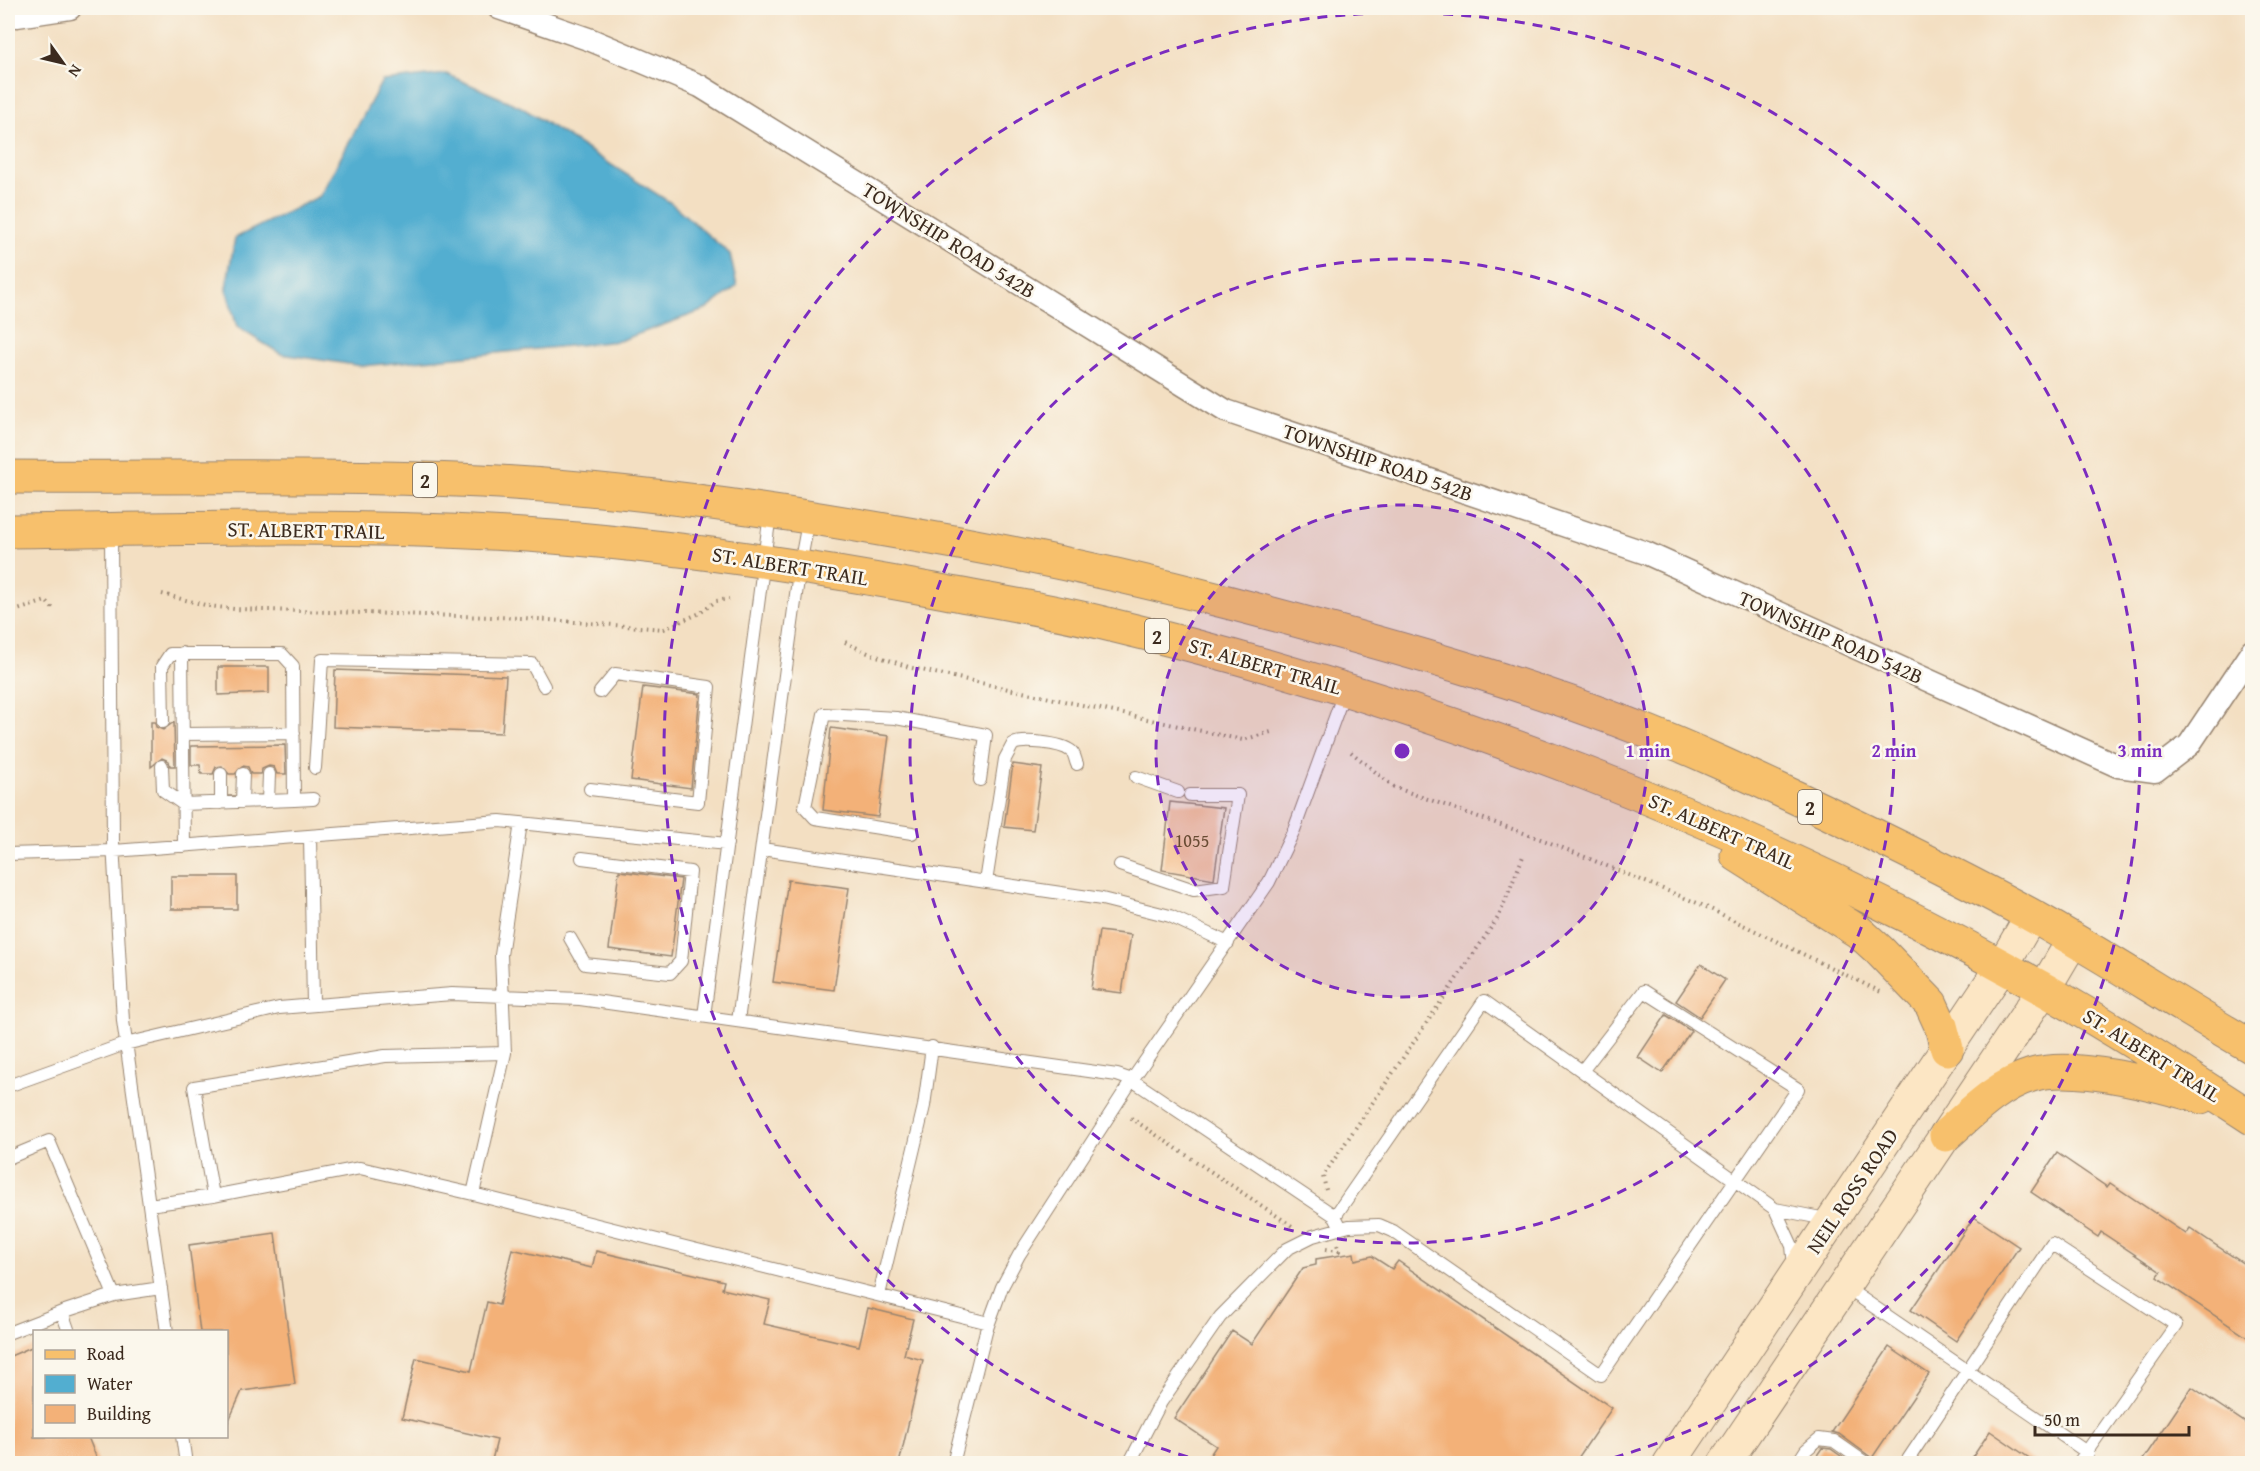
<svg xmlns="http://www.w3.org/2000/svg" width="2260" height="1471" font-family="'Gentium Book Plus',serif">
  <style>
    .water { fill: #52aed0; stroke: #466c77; stroke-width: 1.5 }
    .building { fill: #f3b178 }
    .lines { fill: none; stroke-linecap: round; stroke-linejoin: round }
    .service-casing { stroke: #978470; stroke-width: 14 }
    .minor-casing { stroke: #978470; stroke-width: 25 }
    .secondary-casing { stroke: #978470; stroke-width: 34 }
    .primary-casing { stroke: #978470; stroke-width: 35 }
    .path { stroke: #978470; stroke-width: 4; stroke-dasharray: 1.5 4.5; stroke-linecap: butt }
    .service { stroke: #fff; stroke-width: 12 }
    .minor { stroke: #fff; stroke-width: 22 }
    .secondary { stroke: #fce6c4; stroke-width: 32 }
    .primary { stroke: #f7c06c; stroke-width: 33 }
    .ring { fill: none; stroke: #7b2cbf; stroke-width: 3; stroke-dasharray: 10 8 }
    .labels { text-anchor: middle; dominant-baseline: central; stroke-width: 5; stroke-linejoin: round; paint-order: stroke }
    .number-label { font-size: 18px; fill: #694c34 }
    .shield { fill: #fbf7ec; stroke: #75685c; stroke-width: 1.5 }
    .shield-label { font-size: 20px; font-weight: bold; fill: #3b2a1e }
    .street-label { font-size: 21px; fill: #3b2a1e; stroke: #fbf7ec }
    .centre { fill: #7b2cbf; stroke: #fbf7ec; stroke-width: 3 }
    .ring-label { font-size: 18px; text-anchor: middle; font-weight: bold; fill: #7b2cbf; stroke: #fbf7ec; stroke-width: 5; stroke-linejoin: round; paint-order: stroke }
  </style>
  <rect width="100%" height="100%" fill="#fbf7ec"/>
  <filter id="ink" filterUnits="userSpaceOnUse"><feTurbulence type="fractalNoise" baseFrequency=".0167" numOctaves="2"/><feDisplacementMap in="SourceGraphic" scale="12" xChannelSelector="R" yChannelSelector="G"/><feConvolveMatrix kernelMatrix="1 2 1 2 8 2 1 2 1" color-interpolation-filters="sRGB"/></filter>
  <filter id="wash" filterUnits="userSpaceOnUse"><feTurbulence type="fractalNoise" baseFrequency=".008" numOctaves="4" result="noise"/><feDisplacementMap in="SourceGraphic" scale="24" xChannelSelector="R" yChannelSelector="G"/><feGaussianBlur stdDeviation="1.35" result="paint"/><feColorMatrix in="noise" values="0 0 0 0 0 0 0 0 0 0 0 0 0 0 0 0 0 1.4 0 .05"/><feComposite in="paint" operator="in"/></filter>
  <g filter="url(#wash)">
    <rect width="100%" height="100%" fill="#f3dfc2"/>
    <path class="water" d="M446,74l75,33 150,96 59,51 7,32 -30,23 -88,32 -257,25 -81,-12 -44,-27 -11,-39 9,-50 85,-42 62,-115z"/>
    <g id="blocks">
      <path class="building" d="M218,667h51v26l-51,2z
        M335,670l171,6 -4,57 -169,-6z
        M643,687l57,7 -9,94 -60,-8z
        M151,722h4l1,5 7,3 11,-8 1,44h-5l-1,-5 -7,-3 -11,9z
        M831,728l58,8 -11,81 -55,-7z
        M285,745l1,29h-9l-3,-7 -5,-1 -7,3 -1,5h-10l-3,-7 -5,-1 -8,8h-6l-7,-8 -6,1 -3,7h-12l-1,-9h-9v-19z
        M1013,764l29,4 -9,62 -29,-3z
        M1170,802l54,6 -10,71 -52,-9z
        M619,871l62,8 -10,78 -62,-8z
        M171,876h66v33h-66z
        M788,880l61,8 -15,102 -61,-8z
        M1099,931l32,4 -9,58 -31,-4z
        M1701,964l24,16 -25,37 -24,-16z
        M1666,1015l25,16 -29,42 -24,-16z
        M2057,1153l50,34 3,-4 76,51 4,-6 63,42v71l-96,-64 4,-5 -60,-40 -3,5 -67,-45z
        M1974,1217l45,30 -63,94 -45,-31z
        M275,1233l20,151 -53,7 -16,36v-95h-26l-11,-87z
        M512,1249l80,19 4,-17 128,30 -2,8 48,11 -6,24 95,22 9,-38 45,11 -9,36 19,5 -24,104h-408l6,-24 -95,-22 14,-60 55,13 16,-69 12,3z
        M1354,1253l1,7 17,-4 20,13 6,-8 214,147 -38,56h-370l12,-18 -42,-28 58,-87 20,13 51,-76 13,-3v-6z
        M34,1346v91h54l11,27h-91v-107z
        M1889,1347l40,27 -57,84 -33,-24 -7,-2z
        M2192,1387l61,41v36h-113z
        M1990,1431l48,33h-70z
        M1822,1448l9,1 21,15h-41z"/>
    </g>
  </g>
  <g filter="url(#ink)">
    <use href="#blocks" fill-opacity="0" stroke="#978470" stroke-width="1.5"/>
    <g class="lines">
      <defs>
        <path id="service" d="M111,532l2,311 10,178 44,311
          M182,653l2,193
          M163,722l-1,-56 8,-12h112l11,12 1,134 19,-1
          M183,734l111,-1
          M162,766l1,24 20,14 111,-4
          M315,768l7,-108 210,4 12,22
          M1136,777l42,15
          M590,789l108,13 11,-115 -94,-13 -15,18
          M268,801l1,-27
          M242,802l1,-28
          M221,803v-29
          M521,823l-20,132 4,98 -32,141 516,129
          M912,833l-97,-15 -10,-11 19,-93 72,4 90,17 -6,45
          M310,836l3,169
          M762,849l340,50 68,17 58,27
          M8,854l106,-3 386,-30 227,23
          M1120,865l74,25 30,-4 14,-91h-48
          M986,882l19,-123 8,-15c11,-5 48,-1 58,7 4,3 4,9 6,13
          M570,938l15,26 85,9 11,-12 9,-89 -108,-14
          M704,1016l66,-502
          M738,1021l62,-456 9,-48
          M8,1086l117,-42 154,-36 173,-14 128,5 537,76 15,5 203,136 6,12
          M8,1158l41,-17 65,154
          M213,1196l147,-28 113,26
          M149,1205l64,-9 -19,-109 191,-31 120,-3
          M1775,1209l17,37 2,20
          M1335,1216l149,-215 291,208 56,11
          M1845,1287l243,166
          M879,1295l45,-189 8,-59
          M69,1332l-7,-20 52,-17 47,-7
          M8,1333l54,-21
          M182,1436l4,28
          M953,1464l33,-133 16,-44 17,-32 113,-175 137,-198 25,-52 51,-140
          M1129,1464l32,-62 59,-85 67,-68 26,-13 36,-10 30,-1 14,6 208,144 197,-286 -154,-98 -62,80
          M1797,1464l9,-14 13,-11 15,2 33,23
          M1905,1464l147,-220 124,81 -98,139"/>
        <path id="minor" d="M499,8l92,32 109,46 526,325 420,142 472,213 37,5 34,-26 63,-94
          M8,10l9,6 53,-8"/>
        <path id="secondary" d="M1669,1464l333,-498 29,-50
          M1724,1464l320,-475 29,-49"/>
        <path id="primary" d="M8,477c157,1 315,-3 473,4 138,7 274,26 410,50 114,19 225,42 336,71 168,44 335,89 494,161 104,47 207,97 308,151 76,42 148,90 223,133
          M8,531c181,-2 364,-8 545,6 127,10 251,29 376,52 58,11 117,20 174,34 327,78 645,200 937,364 73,41 143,86 212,131
          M1737,855l122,77 20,18 52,54 10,22 6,23
          M1946,1135c26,-23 52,-50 86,-60 42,-13 127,10 169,22"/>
      </defs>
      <use href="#service" class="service-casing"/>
      <use href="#minor" class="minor-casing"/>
      <use href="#secondary" class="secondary-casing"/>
      <use href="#primary" class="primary-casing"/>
      <path class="path" d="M162,594l47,12 25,3 290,9 140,11 36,-16 16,-12 13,-2
        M8,613l38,-12 9,10
        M845,642l23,11 44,15 331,72 28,-8
        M1351,752l43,35 152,54 156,64 179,87
        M1131,1118l164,110
        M1326,1190l-3,-14 176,-260 25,-62
        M1326,1249l13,2 -2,-7"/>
      <use href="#service" class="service"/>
      <use href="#minor" class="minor"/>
      <use href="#secondary" class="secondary"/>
      <use href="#primary" class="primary"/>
    </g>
  </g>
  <circle cx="1402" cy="751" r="246" fill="#7b2cbf" fill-opacity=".12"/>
  <g class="ring">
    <circle cx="1402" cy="751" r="246"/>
    <circle cx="1402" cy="751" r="492"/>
    <path d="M1205 1462A738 738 0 1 1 1599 1462"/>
  </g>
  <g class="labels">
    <g class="number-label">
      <text x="1192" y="840">1055</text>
    </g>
    <g class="shield">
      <rect x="413" y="463" width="24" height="34" rx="4.5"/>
      <rect x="1145" y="619" width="24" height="34" rx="4.5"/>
      <rect x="1798" y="790" width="24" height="34" rx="4.5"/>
    </g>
    <g class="shield-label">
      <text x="425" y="480">2</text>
      <text x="1157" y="636">2</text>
      <text x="1810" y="807">2</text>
    </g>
    <g class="street-label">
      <text transform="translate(949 240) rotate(32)">TOWNSHIP ROAD 542B</text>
      <text transform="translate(1378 462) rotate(19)">TOWNSHIP ROAD 542B</text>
      <text transform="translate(306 530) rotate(1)">ST. ALBERT TRAIL</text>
      <text transform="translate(790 566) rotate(9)">ST. ALBERT TRAIL</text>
      <text transform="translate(1831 637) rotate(24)">TOWNSHIP ROAD 542B</text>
      <text transform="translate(1265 666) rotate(16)">ST. ALBERT TRAIL</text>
      <text transform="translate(1722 831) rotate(24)">ST. ALBERT TRAIL</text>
      <text transform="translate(2152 1055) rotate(32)">ST. ALBERT TRAIL</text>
      <text transform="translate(1852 1191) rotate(-56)">NEIL ROSS ROAD</text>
    </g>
  </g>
  <circle cx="1402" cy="751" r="9" class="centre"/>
  <g class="ring-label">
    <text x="1648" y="757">1 min</text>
    <text x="1894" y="757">2 min</text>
    <text x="2140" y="757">3 min</text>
  </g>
  <rect width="2260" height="1471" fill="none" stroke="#fbf7ec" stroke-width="30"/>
  <rect x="33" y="1330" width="195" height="108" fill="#fbf7ec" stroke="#aea59a" stroke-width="1.5"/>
  <rect x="45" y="1350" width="30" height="9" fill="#f7c06c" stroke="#aea59a" stroke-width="1.5"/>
  <text x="87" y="1360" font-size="18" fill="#3b2a1e">Road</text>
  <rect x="45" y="1375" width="30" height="18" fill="#52aed0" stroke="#aea59a" stroke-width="1.5"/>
  <text x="87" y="1390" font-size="18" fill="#3b2a1e">Water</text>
  <rect x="45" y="1405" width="30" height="18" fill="#f3b178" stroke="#aea59a" stroke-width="1.5"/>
  <text x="87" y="1420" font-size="18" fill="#3b2a1e">Building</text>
  <g transform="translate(63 63) rotate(124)" stroke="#fbf7ec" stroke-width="4.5" paint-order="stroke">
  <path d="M0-4.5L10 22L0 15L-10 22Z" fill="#3b2a1e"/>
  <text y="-9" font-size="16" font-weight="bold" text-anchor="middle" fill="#3b2a1e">N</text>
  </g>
  <path d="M2035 1426v9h154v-9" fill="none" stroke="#3b2a1e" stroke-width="3"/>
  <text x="2044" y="1426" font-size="18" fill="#3b2a1e" stroke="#fbf7ec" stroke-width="4.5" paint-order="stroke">50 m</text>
</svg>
